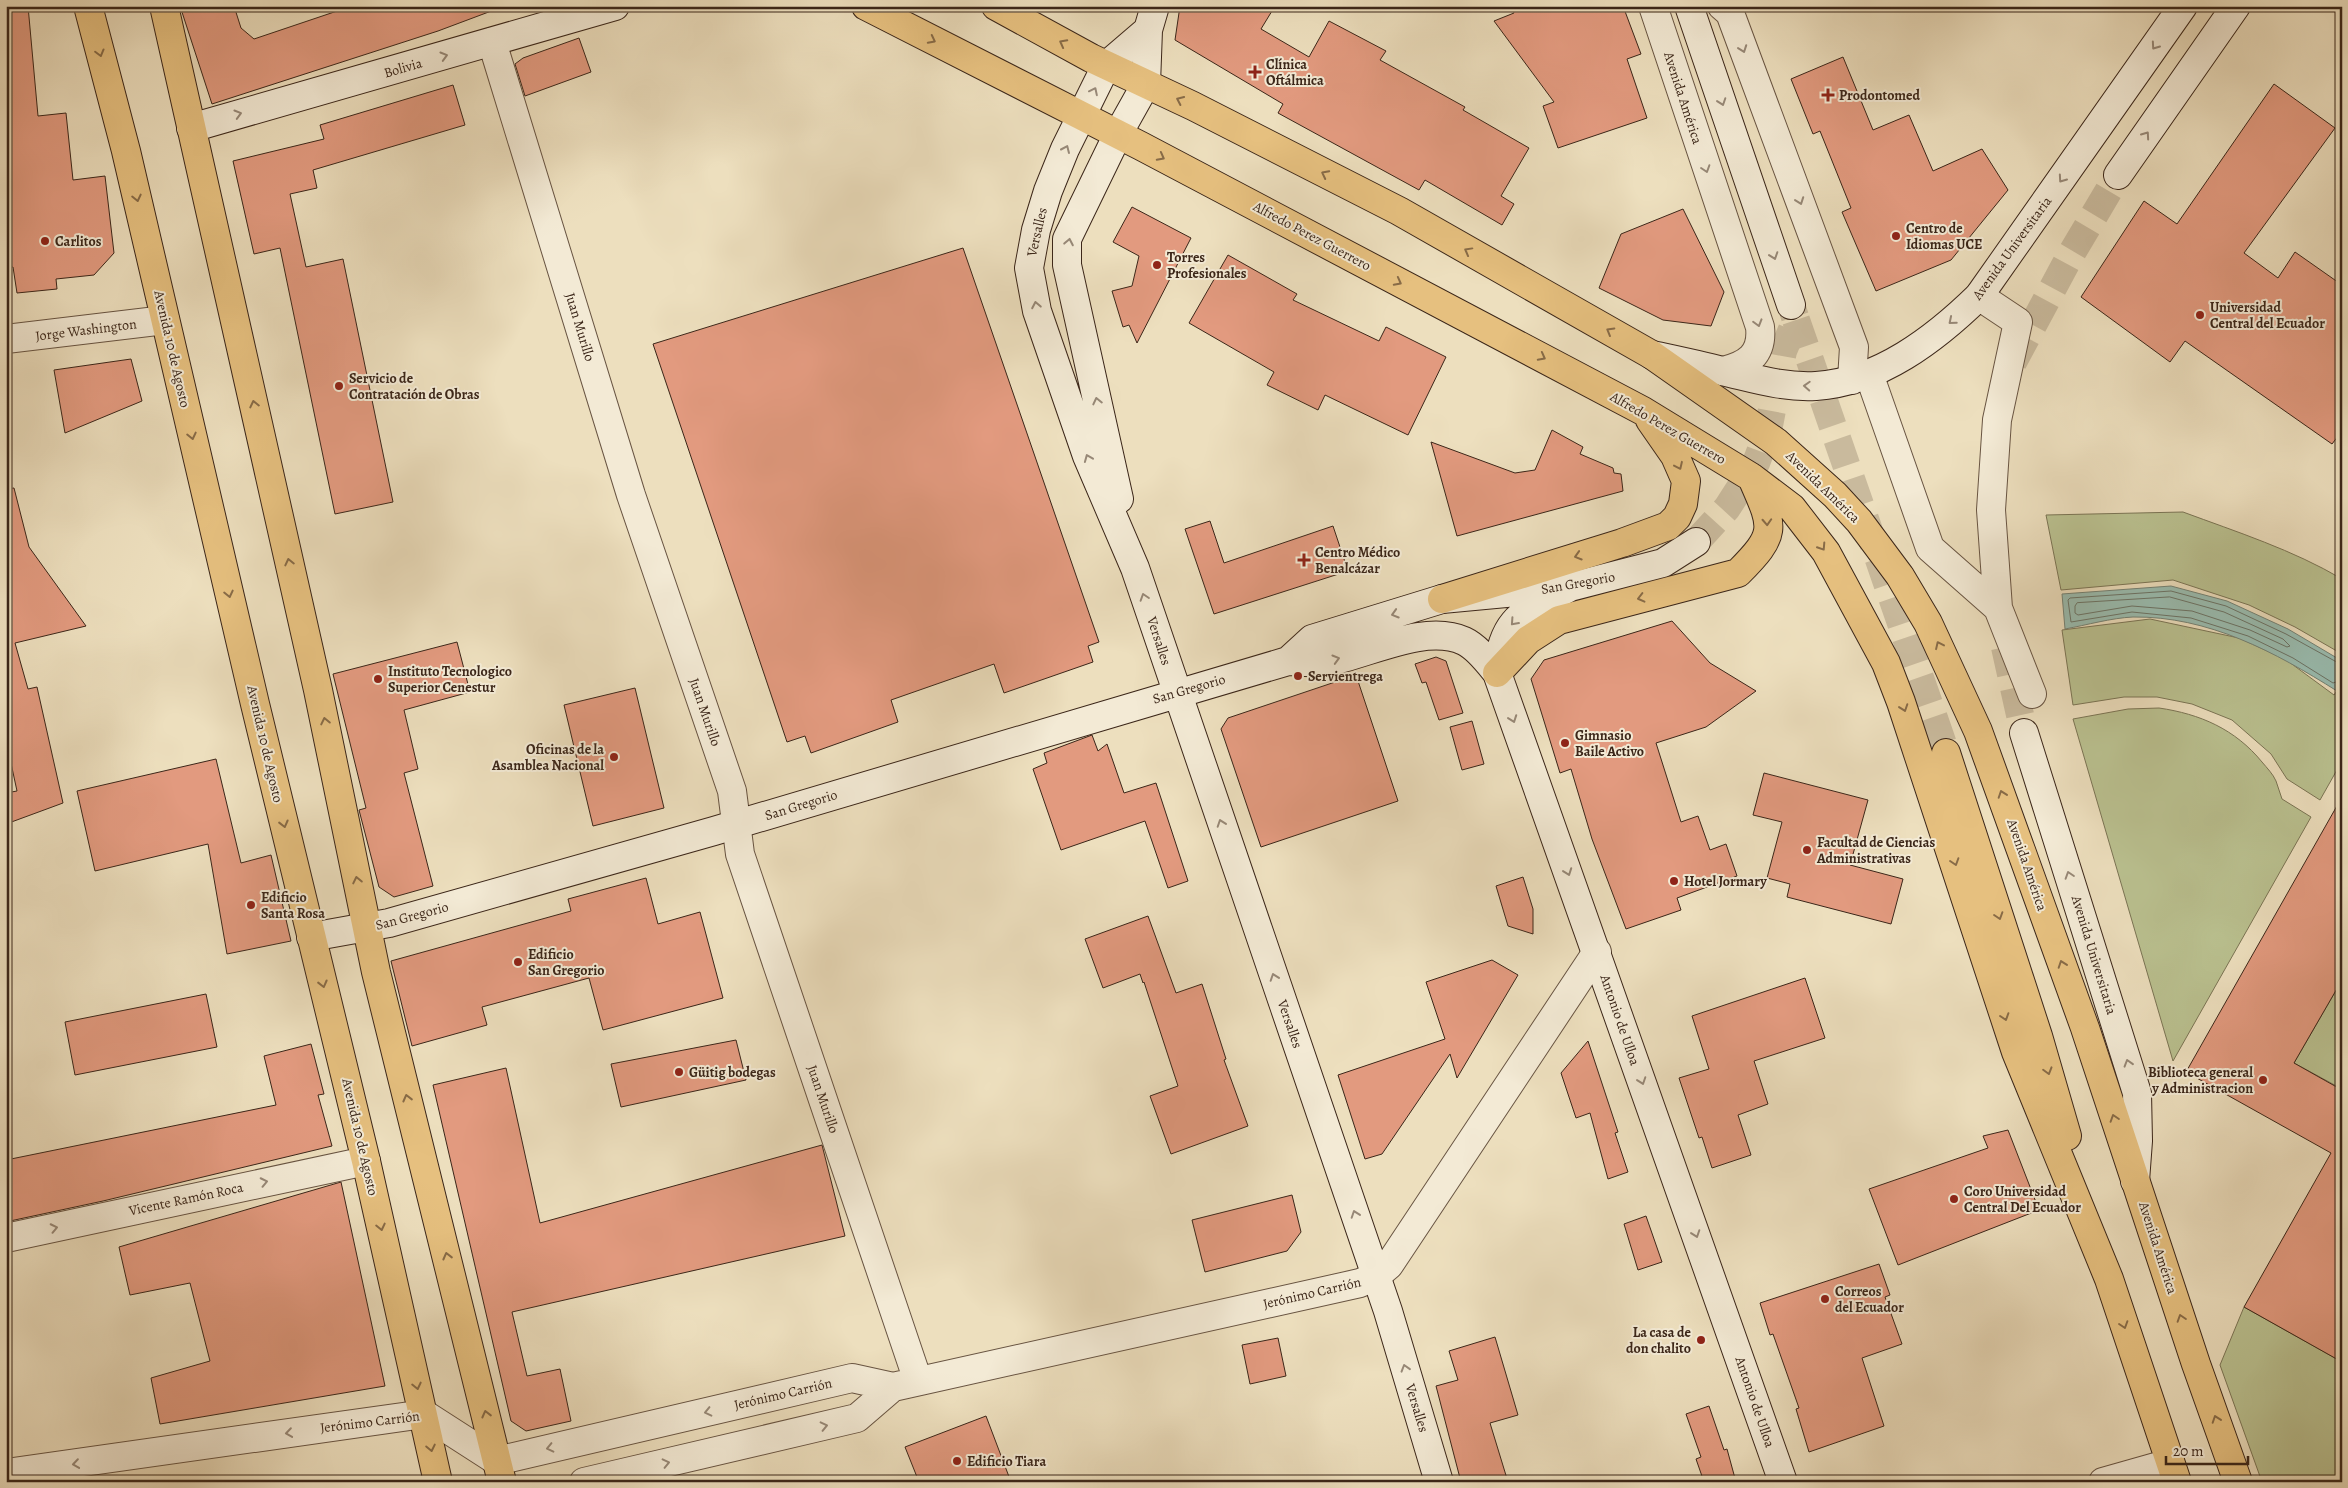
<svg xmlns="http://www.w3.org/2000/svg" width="2348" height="1488" font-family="Alegreya,serif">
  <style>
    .green { fill: #bac190; stroke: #7a7454 }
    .water { fill: #99bdb1; stroke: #738174 }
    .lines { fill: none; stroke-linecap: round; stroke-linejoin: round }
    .shore { stroke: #6a7265; stroke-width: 1 }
    .building { fill: #e29a7f; stroke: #3b2619 }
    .secondary-tunnel { stroke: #c9ba9d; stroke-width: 28; stroke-dasharray: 28 14; stroke-linecap: butt }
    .primary-tunnel { stroke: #c9ba9d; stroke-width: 28; stroke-dasharray: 28 14; stroke-linecap: butt }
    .street-casing { stroke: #685442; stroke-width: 30 }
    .secondary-casing { stroke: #3b2619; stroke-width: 30 }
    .primary-casing { stroke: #3b2619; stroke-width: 30 }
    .street { stroke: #f3ead5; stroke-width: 28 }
    .secondary { stroke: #f3ead5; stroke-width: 28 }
    .primary { stroke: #e6c07f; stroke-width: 28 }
    .oneway { stroke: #886b47 }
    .oneway2 { stroke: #978877 }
    .poi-dot { fill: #8f2418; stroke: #f3ead5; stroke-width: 2 }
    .labels { text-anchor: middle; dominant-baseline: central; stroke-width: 4; stroke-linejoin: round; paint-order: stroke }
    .poi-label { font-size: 14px; font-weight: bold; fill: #3b2619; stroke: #f3ead5; text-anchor: start }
    .street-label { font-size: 14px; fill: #3b2619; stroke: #f3ead5 }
  </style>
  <rect width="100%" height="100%" fill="#eddfbe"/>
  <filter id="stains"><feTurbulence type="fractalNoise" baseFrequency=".004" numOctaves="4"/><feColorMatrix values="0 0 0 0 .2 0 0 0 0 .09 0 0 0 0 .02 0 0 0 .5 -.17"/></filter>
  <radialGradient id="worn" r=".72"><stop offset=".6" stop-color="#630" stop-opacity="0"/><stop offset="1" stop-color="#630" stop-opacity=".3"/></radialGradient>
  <path class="green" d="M2183,512c54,20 110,38 159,67v75l-47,-27 -46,-22 -76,-25 -112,10 -15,-75z
    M2150,619l89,19 46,21 49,36 8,-12v78l-22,39 -33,-21 -16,-25 -39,-34 -40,-16 -35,-7h-33l-51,8 -11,-75z
    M2159,708c41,6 76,21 103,54 5,6 11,12 14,19 2,6 4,12 6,18l29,18 -138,244 -100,-342 55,-10z
    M2342,980v109l-48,-26z
    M2244,1307l98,55v120h-80l-42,-117z"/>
  <path class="water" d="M2171,586l56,15 61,28 54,32v19l-5,11c-62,-39 -129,-75 -204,-74 -22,1 -46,8 -68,12l-3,-35z"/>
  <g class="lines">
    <path class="shore" d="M2170,597l54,15 59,27 7,7 -3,1 -37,-17 -58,-19 -60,-5 -54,9 -3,-2v-7l2,-3z
      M2342,665l-56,-31 -60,-28 -55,-15 -101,7 -2,2 3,22 61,-10 59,6 57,18 45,22 40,25 9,-3"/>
  </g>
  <path class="building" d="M6,6h22l10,110 28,-3 7,67 32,-4 9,77 -20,22 -38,4 1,10 -40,4 -4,-26 -7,1z
    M180,6h54l7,22 13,11 98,-33h141l1,4 -56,21 -226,73z
    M1180,6h95l-14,23 48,28 20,-36 57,30 -6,9 85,47 -2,3 66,38 -28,48 13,8 -12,21 -77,-45 -6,10 -141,-77 5,-9 -108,-64z
    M1511,6h112l18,48 -14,5 20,59 -89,30 -15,-42 11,-4 -60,-81 20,-8z
    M579,38l12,34 -66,24 -10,-32 8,-6z
    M1843,57l30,73 36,-15 24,56 49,-22 26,41 -57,70 -75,31 -34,-79 9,-4 -31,-77 -7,3 -22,-55z
    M2274,84l61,44 -91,125 34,25 17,-26 47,33v146l-10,13 -147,-103 -15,21 -89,-65 63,-96 33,23z
    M453,85l12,40 -152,45 4,18 -27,6 16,73 37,-8 50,243 -58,12 -55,-266 -26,6 -21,-93 91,-22 -4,-14z
    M1132,207l59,31 -54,105 -8,-18 -6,2 -11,-36 20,-5 7,-30 -26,-14z
    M1683,209l41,83 -13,34 -48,-6 -64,-32 22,-54z
    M963,248l136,394 -11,4 5,16 -89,31 -10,-29 -103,36 7,22 -87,31 -6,-17 -18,6 -134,-398z
    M1228,255l69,39 -4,6 86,41 7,-14 60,30 -38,78 -83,-40 -7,15 -51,-25 7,-13 -85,-49z
    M131,359l11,42 -77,32 -11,-63z
    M1552,430l31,17 -3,7 33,14 1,5 7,1 2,17 -166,45 -26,-94 84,31 20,-3z
    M14,488l15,59 57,79 -71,17 13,46 9,-2 26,116 -57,21v-31l11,-2 -11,-51v-251z
    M1210,521l14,42 109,-37 15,45 -134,43 -29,-85z
    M1672,621l38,42 46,28 -50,36 -50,16 25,79 17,-6 12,34 16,-6 11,32 -60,22 4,12 -55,19 -34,-90 -21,-70 -11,4 -29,-94 13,-19z
    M457,642l13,50 -66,18 14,59 -14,4 29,113 -39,11 -15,-10 -20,-77 7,-2 -33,-134z
    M1436,657l10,4 17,52 -24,7 -13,-38 -4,1 -7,-19z
    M1356,675l42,126 -137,46 -40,-118 7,-11z
    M635,688l29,120 -71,18 -29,-121z
    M1472,721l12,43 -22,6 -12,-43z
    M1092,735l6,16 9,-7 17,49 32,-10 32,98 -20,7 -23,-67 -84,29 -28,-81 14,-6 -3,-10z
    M216,759l25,104 30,-8 20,86 -64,13 -19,-110 -113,27 -18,-80z
    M1764,773l104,27 -18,65 53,14 -12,45 -104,-27 3,-13 -23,-6 15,-56 -29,-7z
    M2342,797v183l-48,83 48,27v272l-98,-55 87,-154 -145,-81z
    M1523,877l10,32v25l-25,-8 -12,-40z
    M646,878l12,46 42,-12 23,86 -120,32 -14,-52 -107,29 5,18 -75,21 -21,-85 180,-50 -3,-12z
    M1148,916l28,77 26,-9 24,75 -2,1 24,66 -77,28 -21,-58 28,-10 -34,-104 -1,1 -3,-9 -37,14 -18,-49z
    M1492,960l26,15 -61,103 -7,-24 -68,100 -17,5 -27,-84 107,-36 -19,-57z
    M1805,978l20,60 -71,23 14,43 -30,11 13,40 -39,13 -10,-31 -3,1 -20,-60 30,-9 -17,-53z
    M206,994l11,53 -142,28 -10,-53z
    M736,1040l10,40 -125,27 -10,-43z
    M1588,1041l30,91 -3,1 13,39 -20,7 -18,-66 -14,5 -15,-45z
    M311,1044l13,50 -6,1 14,51 -229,55 -93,20 -4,-15v-46l270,-55 -12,-49z
    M506,1068l34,155 282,-78 23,91 -333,76 15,64 33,-7 11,52 -45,10 -15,-10 -78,-336z
    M2008,1130l31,80 -141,55 -29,-76 119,-41 -5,-12z
    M341,1182l44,204 -225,38 -9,-46 59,-17 -20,-78 -60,12 -11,-48z
    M1292,1195l9,37 -14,19 -82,21 -13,-52z
    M1646,1216l16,46 -24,8 -14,-46z
    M1879,1264l11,31 -5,2 17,47 -40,14 22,68 -75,26 -13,-43 3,-1 -26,-74 -3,1 -10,-32z
    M1495,1337l23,78 -28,8 18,59h-47l-25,-96 22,-6 -9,-29z
    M1278,1338l8,38 -36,8 -8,-39z
    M1709,1406l15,44 3,-1 9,33h-32l-8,-23 5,-2 -15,-43z
    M986,1416l25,66h-92l-14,-35z"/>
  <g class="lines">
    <path class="secondary-tunnel" d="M2013,362l57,-106 48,-81
      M1696,542l31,-34 29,-45 12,-32 15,-80 13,-31 -5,-15
      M2005,647l19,86"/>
    <path class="primary-tunnel" d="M1796,320l150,433"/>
    <defs>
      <path id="street" d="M1653,6l107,321c3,28 -13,38 -37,44
        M1722,6l8,7 124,334 -2,33
        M492,42l139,453 101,296 8,63 178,527
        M1979,296l39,26 -21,98 -6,90 7,98 34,86
        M6,339l159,-19
        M1869,374l61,174 68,60
        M6,1238l360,-77
        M6,1473l418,-59 73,47 355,-83 41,9 467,-104 16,-7 13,-11 208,-313
        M584,1482l273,-64 36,-31
        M2103,1482l67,-19"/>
      <path id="secondary" d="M1689,6l102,299
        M1148,30l-42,36 -41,83 -17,42 -12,39 -7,38 8,43 50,145 48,112 253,743 51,171
        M191,128l424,-122
        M2118,175l118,-169
        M1652,355c23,5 47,10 70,16 31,7 62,17 94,15 63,-4 119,-47 163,-90l204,-290
        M1119,499l-52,-234v-26l51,-105 28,-50 2,-54 7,-24
        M1570,587c-46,26 -67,28 -73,86l286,809
        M1288,661l24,-22 130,-40 128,-12 93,-24 33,-21
        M2024,733l113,360 1,48 -3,40
        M311,937l78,-14 325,-92 574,-170c12,0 26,3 38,1 41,-7 98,-39 138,-21 13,6 24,21 33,32"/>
      <path id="primary" d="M88,6l38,145 129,553 111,457 72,321
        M164,6l154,684 58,282 126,510
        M866,6l275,140 502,265 108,66 41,31 34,44 60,111 15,39 115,350 93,227 68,203
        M996,6l95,52 102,48 206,105 253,144 124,87 59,53 24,26 41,55 28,47 50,108 107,297 111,336 42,118
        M1442,599l180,-56 46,-17 9,-9 6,-13 3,-23 -11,-25 -25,-36
        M1497,673l31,-33 31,-20 179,-47c40,-40 36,-45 14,-95
        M1946,753l92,283 29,100"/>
    </defs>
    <use href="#street" class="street-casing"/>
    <use href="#secondary" class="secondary-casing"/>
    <use href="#primary" class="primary-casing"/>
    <use href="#street" class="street"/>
    <use href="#secondary" class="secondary"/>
    <use href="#primary" class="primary"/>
  </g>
  <defs><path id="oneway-chevron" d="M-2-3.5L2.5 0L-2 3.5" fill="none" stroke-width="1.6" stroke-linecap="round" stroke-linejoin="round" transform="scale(1.25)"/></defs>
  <g class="oneway">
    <use href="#oneway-chevron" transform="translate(932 40) rotate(27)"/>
    <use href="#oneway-chevron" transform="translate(1063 43) rotate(-152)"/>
    <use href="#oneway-chevron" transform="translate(100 53) rotate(75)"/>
    <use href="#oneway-chevron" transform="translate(1180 100) rotate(-155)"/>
    <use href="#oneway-chevron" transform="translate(1161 157) rotate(28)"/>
    <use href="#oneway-chevron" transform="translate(1325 174) rotate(-153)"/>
    <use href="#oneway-chevron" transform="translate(137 198) rotate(77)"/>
    <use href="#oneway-chevron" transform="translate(1468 251) rotate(-151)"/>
    <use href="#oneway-chevron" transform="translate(1398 282) rotate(28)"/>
    <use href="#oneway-chevron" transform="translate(1610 331) rotate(-150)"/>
    <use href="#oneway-chevron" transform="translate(1542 357) rotate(28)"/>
    <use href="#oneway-chevron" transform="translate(254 404) rotate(-103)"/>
    <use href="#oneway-chevron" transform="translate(192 436) rotate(77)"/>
    <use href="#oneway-chevron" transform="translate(1679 466) rotate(65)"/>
    <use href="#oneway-chevron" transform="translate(1767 522) rotate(87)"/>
    <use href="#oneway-chevron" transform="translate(1822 547) rotate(57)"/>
    <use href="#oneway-chevron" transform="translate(1578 556) rotate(163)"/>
    <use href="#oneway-chevron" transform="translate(289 562) rotate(-103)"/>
    <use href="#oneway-chevron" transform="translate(229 594) rotate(77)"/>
    <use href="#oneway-chevron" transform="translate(1641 598) rotate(166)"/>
    <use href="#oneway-chevron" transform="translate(1939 645) rotate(-115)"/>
    <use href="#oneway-chevron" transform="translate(1904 708) rotate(71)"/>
    <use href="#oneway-chevron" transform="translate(325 721) rotate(-102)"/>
    <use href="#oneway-chevron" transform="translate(2002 794) rotate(-109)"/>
    <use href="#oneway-chevron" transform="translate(284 824) rotate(76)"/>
    <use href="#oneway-chevron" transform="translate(1955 862) rotate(72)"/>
    <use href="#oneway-chevron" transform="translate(357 880) rotate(-102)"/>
    <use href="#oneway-chevron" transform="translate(1999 916) rotate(72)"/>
    <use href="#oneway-chevron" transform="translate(2062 964) rotate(-109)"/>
    <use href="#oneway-chevron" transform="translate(323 984) rotate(76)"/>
    <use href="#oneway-chevron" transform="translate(2005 1017) rotate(72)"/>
    <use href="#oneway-chevron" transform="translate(2048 1071) rotate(74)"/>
    <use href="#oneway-chevron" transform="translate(407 1098) rotate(-104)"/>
    <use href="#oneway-chevron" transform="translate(2114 1118) rotate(-108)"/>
    <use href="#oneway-chevron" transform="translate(381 1227) rotate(77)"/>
    <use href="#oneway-chevron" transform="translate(447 1256) rotate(-104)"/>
    <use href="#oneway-chevron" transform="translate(2181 1318) rotate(-108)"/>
    <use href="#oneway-chevron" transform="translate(2124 1325) rotate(72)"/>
    <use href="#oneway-chevron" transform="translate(417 1386) rotate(77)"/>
    <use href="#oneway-chevron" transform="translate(486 1414) rotate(-104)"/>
    <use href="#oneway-chevron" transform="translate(2216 1419) rotate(-109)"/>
    <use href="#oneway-chevron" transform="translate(431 1448) rotate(78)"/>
  </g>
  <g class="oneway2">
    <use href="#oneway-chevron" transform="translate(2155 46) rotate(125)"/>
    <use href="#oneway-chevron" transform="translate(1743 49) rotate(70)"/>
    <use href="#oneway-chevron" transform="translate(444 56) rotate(-16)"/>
    <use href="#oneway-chevron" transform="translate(1094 91) rotate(-64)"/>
    <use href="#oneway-chevron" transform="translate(1722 102) rotate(71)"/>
    <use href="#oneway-chevron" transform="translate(238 114) rotate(-16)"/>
    <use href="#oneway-chevron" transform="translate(2146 135) rotate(-55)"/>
    <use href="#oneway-chevron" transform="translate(1066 149) rotate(-66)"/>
    <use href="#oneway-chevron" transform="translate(1706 169) rotate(72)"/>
    <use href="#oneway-chevron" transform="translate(2062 179) rotate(125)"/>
    <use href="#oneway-chevron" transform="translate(1800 201) rotate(70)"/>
    <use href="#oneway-chevron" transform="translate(1069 242) rotate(-79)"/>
    <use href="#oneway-chevron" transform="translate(1774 256) rotate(71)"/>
    <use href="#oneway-chevron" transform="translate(1036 305) rotate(-101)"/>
    <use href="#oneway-chevron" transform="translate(1952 321) rotate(140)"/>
    <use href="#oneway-chevron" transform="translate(1758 323) rotate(74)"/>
    <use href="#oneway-chevron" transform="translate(1807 386) rotate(-177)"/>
    <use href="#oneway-chevron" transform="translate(1097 401) rotate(-103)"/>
    <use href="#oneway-chevron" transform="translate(1088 458) rotate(-112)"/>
    <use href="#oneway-chevron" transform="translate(1144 597) rotate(-108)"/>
    <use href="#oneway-chevron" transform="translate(1395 614) rotate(163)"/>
    <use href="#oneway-chevron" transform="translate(1514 622) rotate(132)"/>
    <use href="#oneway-chevron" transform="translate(1336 659) rotate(-16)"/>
    <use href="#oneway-chevron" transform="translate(1513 719) rotate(70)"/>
    <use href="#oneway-chevron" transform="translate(1221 823) rotate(-109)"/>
    <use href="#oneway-chevron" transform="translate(1568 872) rotate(70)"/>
    <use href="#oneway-chevron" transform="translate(2069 875) rotate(-108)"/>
    <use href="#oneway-chevron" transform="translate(1274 977) rotate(-109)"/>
    <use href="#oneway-chevron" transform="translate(2128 1063) rotate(-107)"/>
    <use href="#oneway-chevron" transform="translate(1642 1081) rotate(71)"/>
    <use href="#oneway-chevron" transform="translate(264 1182) rotate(-12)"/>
    <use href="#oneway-chevron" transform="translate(1355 1214) rotate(-109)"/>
    <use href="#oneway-chevron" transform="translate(54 1228) rotate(-12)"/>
    <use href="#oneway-chevron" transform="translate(1696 1234) rotate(71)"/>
    <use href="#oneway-chevron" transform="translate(1405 1368) rotate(-107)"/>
    <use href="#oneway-chevron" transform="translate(708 1412) rotate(167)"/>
    <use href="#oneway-chevron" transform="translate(824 1426) rotate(-13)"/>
    <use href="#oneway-chevron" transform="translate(289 1433) rotate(172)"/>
    <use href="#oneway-chevron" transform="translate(550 1448) rotate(167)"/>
    <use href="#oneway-chevron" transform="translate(666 1463) rotate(-13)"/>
    <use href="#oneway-chevron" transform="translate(76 1464) rotate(172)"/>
  </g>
  <g class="poi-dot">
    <path d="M1252.5 64.5h5v5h5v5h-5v5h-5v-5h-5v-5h5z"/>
    <path d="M1825.5 87.5h5v5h5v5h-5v5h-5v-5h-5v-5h5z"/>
    <circle cx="1896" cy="236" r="5"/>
    <circle cx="45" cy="241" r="5"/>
    <circle cx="1157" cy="265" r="5"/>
    <circle cx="2200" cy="315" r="5"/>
    <circle cx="339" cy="386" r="5"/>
    <path d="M1301.5 552.5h5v5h5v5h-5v5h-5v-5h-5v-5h5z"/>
    <circle cx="1298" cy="676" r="5"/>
    <circle cx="378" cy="679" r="5"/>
    <circle cx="1565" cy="743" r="5"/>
    <circle cx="614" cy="757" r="5"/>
    <circle cx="1807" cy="850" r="5"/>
    <circle cx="1674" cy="881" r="5"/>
    <circle cx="251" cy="905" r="5"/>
    <circle cx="518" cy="962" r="5"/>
    <circle cx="679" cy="1072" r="5"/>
    <circle cx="2263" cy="1080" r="5"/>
    <circle cx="1954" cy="1199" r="5"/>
    <circle cx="1825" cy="1299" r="5"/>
    <circle cx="1701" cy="1340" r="5"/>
    <circle cx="957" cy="1461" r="5"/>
  </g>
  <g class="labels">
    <g class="poi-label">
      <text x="1266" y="64">Clínica<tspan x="1266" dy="16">Oftálmica</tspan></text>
      <text x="1839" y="95">Prodontomed</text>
      <text x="1906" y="228">Centro de<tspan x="1906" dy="16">Idiomas UCE</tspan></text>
      <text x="55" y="241">Carlitos</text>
      <text x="1167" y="257">Torres<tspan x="1167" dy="16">Profesionales</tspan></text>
      <text x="2210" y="307">Universidad<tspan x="2210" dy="16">Central del Ecuador</tspan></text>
      <text x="349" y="378">Servicio de<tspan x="349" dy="16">Contratación de Obras</tspan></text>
      <text x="1315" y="552">Centro Médico<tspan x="1315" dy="16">Benalcázar</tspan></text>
      <text x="388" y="671">Instituto Tecnologico<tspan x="388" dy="16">Superior Cenestur</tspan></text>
      <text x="1308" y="676">Servientrega</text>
      <text x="1575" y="735">Gimnasio<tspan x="1575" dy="16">Baile Activo</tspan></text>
      <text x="604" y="749" text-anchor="end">Oficinas de la<tspan x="604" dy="16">Asamblea Nacional</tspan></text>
      <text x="1817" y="842">Facultad de Ciencias<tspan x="1817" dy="16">Administrativas</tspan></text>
      <text x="1684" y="881">Hotel Jormary</text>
      <text x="261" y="897">Edificio<tspan x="261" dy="16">Santa Rosa</tspan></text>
      <text x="528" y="954">Edificio<tspan x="528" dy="16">San Gregorio</tspan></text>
      <text x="689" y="1072">Güitig bodegas</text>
      <text x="2253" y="1072" text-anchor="end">Biblioteca general<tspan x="2253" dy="16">y Administracion</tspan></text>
      <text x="1964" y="1191">Coro Universidad<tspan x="1964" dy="16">Central Del Ecuador</tspan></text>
      <text x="1835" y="1291">Correos<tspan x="1835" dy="16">del Ecuador</tspan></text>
      <text x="1691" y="1332" text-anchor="end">La casa de<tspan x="1691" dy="16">don chalito</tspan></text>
      <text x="967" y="1461">Edificio Tiara</text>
    </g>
    <g class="street-label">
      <text transform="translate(403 68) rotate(-16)">Bolivia</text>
      <text transform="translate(1683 98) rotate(72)">Avenida América</text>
      <text transform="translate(1037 232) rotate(-77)">Versalles</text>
      <text transform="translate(1312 236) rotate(28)">Alfredo Perez Guerrero</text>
      <text transform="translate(2012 248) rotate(-54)">Avenida Universitaria</text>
      <text transform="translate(580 327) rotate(73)">Juan Murillo</text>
      <text transform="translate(86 330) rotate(-7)">Jorge Washington</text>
      <text transform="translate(172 349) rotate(77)">Avenida 10 de Agosto</text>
      <text transform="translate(1668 428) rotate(30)">Alfredo Perez Guerrero</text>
      <text transform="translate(1823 487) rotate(44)">Avenida América</text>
      <text transform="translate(1578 583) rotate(-10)">San Gregorio</text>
      <text transform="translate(1159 641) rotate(72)">Versalles</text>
      <text transform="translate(1189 689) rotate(-16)">San Gregorio</text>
      <text transform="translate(705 712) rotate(71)">Juan Murillo</text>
      <text transform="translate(265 744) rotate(77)">Avenida 10 de Agosto</text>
      <text transform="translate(801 805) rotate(-17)">San Gregorio</text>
      <text transform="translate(2027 865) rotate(71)">Avenida América</text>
      <text transform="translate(412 916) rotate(-15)">San Gregorio</text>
      <text transform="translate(2094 955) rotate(73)">Avenida Universitaria</text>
      <text transform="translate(1620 1020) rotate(71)">Antonio de Ulloa</text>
      <text transform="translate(1290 1024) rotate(71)">Versalles</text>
      <text transform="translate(823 1099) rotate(71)">Juan Murillo</text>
      <text transform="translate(360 1137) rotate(77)">Avenida 10 de Agosto</text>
      <text transform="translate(186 1199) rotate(-12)">Vicente Ramón Roca</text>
      <text transform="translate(2158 1248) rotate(72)">Avenida América</text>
      <text transform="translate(1312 1293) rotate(-13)">Jerónimo Carrión</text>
      <text transform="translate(783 1394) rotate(-13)">Jerónimo Carrión</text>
      <text transform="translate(1755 1402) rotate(71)">Antonio de Ulloa</text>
      <text transform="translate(1417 1408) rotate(73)">Versalles</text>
      <text transform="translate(370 1422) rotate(-7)">Jerónimo Carrión</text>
    </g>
  </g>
  <rect width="2348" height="1488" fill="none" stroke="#eddfbe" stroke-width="25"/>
  <rect x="8" y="8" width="2333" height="1473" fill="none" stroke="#3b2619" stroke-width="2.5"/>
  <rect x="12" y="12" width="2323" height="1463" fill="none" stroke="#3b2619"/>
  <path d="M2166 1456v8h82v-8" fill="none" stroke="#3b2619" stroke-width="2.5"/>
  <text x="2173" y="1456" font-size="15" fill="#3b2619" stroke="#f3ead5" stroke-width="4" paint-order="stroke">20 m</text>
  <rect width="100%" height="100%" filter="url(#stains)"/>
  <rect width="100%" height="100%" fill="url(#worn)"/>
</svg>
